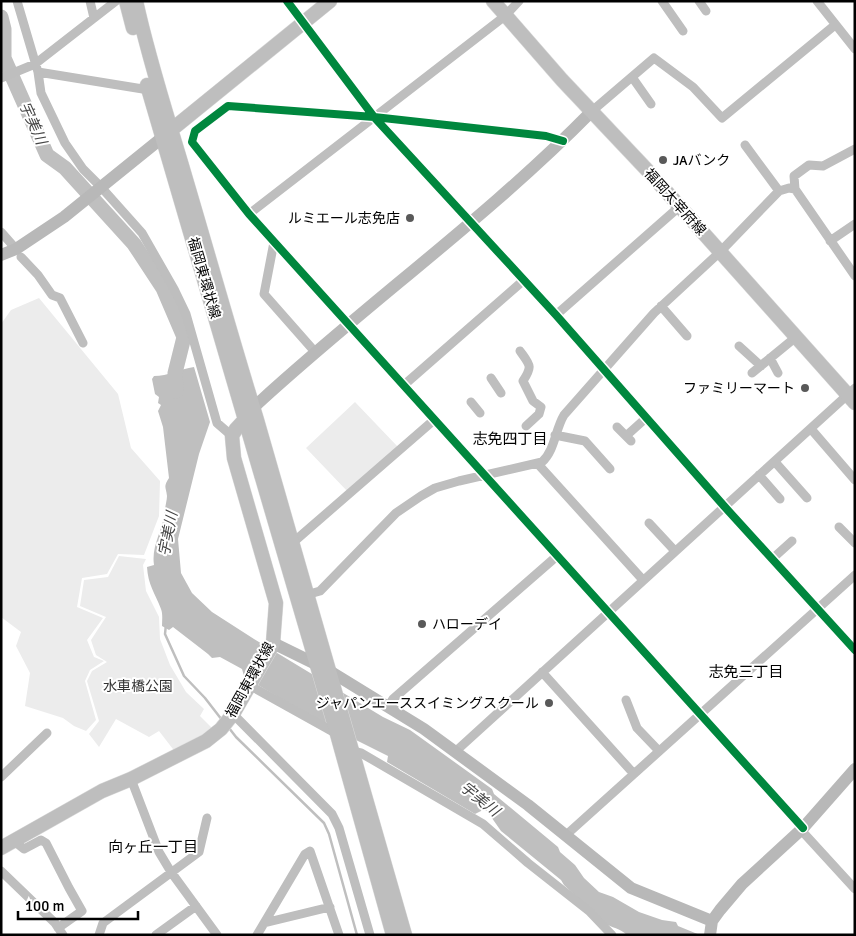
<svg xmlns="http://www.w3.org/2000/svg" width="856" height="936" font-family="Signika,'Noto Sans JP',sans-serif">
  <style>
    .green { fill: #ececec }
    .water { fill: #bfbfbf }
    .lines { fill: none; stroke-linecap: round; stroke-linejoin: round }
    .stream { stroke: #bfbfbf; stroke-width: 2.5 }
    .river { stroke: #bfbfbf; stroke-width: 15 }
    .primary-casing { stroke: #dbdbdb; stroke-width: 15 }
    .street { stroke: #bebebe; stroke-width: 9 }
    .secondary { stroke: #b8b8b8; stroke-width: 12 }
    .primary { stroke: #bebebe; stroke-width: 14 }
    .cycleway-casing { stroke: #fff; stroke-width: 11 }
    .cycleway { stroke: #00873e; stroke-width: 8 }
    .poi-dot { fill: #595959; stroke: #fff; stroke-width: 2 }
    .labels { text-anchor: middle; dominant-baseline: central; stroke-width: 4; stroke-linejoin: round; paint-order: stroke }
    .poi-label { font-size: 14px; fill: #000; stroke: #fff; text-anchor: end }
    .street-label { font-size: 14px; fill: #000; stroke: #fff }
    .park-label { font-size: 14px; fill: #333; stroke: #fff }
    .water-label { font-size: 15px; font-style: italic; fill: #444; stroke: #fff }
    .neighbourhood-label { font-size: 15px; fill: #000; stroke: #fff }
  </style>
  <rect width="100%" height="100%" fill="#fff"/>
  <path class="green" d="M39,298l79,96 13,54 29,33 -1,35 -15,39 -26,-1 -11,20 -25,4 -5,29 26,11 -16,22 7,17 10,4 -14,9 -5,11 11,39 -10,11 -12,-5 -11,-8 -38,-12 5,-33 -14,-27 5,-14 -20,-15v-293l10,-14z
    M355,402l43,45 -50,45 -42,-44z
    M119,556l27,3 -3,6 3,26 13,26 1,22 10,26 16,27 18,17 -4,7 12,12 -11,11 -25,14 -17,-22 -10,6 -33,-18 -17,28 -10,-13 10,-13 -12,-40 5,-10 15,-9 -11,-7 -5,-15 15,-23 -26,-11 4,-26 24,-3z"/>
  <path class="water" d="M194,367l16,55 -11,32 -21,85 3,34 11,20 20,19 42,27 129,78 27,13 82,59 2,5 64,53 2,5 15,13 9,13 15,14 14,5 26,15 23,8 14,2 2,4 22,9h-73c-7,-7 -15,-7 -23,-12l-40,-38 -3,-5 -60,-49 -14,-20 -4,-1 -8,4 -88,-52 1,-6 -66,-33 -64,-38 -14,-9 -2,-7 -22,-12 -8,1 -4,-4 -35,-27 -4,3 -7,-4c0,-5 1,-12 -1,-17 -6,-16 -13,-24 -14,-42l7,-2c-3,-19 9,-35 11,-54 0,-4 2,-11 2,-15 -1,-9 -4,-9 2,-18l-6,-51 -5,-16 3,-6 -3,-2 1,-6 -4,-3 -3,-15 2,-3c14,0 26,-7 40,-9z"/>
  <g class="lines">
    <path class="stream" d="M166,624l-1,10 19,42 21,22 17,22
      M229,728l7,9 88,86 5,11 28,101"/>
    <path class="river" d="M1,17l3,12v29l43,97 18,13 69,76 29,44 21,49 -9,36 1,18"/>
    <defs>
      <path id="primary" d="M126,1l7,27
        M136,1c13,60 32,117 49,175 24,81 47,163 72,244l148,515
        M493,1l69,79 86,91 207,232
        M147,85l188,642 58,208
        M165,135l165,-134
        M1,848l101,-57 29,-12 75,-38 15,-12 12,-15 38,-66 2,-5 3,-40 -42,-145 -2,-22 4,-7 13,-14"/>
    </defs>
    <use href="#primary" class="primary-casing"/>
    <path class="street" d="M17,1l21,71 3,21 24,50 18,26 18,18 41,46 32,56 12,25 31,109 15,13
      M90,1l4,17
      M287,1l87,116 182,198 168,191 131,144
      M662,1l21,30
      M699,1l7,10
      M817,1l38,48
      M38,72l111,18
      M632,77l19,27
      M1,78l34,-14 81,-63
      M592,111l62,-53 39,29 29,31 113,-93
      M563,141l-17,-5 -172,-19 -146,-11 -33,25 -3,11 57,72 554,614
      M745,145l34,46
      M855,149l-32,17 -14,-1 -15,11 1,13 60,87
      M249,214l256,-198 14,-15
      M1,232l15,17
      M830,241l25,-17
      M274,242l-10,52 52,59
      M21,257l17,18 14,20 8,3 23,45
      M661,306l26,30
      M556,315l123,-108
      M739,346l22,20
      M520,351c10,14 13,15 3,30l10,20 8,6 -2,7 -13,12
      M770,358l8,15
      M752,373l44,-36
      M491,378l10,15
      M404,385l120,-105
      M471,402l9,11
      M617,427l9,9
      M811,429l44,51
      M555,435l30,6 25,28
      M631,441l-5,-5 20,-18
      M775,462l32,36
      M537,463l106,117
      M759,475l21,24
      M649,523l26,28
      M839,527l16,16
      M291,541l6,-2 137,-119
      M772,559l20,-18
      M306,595l14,-4 76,-78 25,-17 14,-8 24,-7 83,-19c13,-12 13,-32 22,-47l90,-102 66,-61 59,-61 10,-3 6,1
      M542,672l92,102
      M249,685l88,49
      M626,700l11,28 22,23
      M388,707l5,-8 164,-143
      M233,714l99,100 7,14 31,107
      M352,751l9,2 122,71 45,39 61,48 23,24
      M456,751l399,-363
      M1,777l46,-44
      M131,779l28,73 12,20 46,63
      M801,830l54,59
      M565,836l290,-261
      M14,841l10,8 17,-9 5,3 23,45 13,23 -24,17
      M1,871l54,52 8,12
      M264,923l66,-16
      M99,935l4,-12 96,-71 8,-34
      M156,935l40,-29
      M257,935l48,-81 5,-3 29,84"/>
    <path class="secondary" d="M1,255l15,-6 48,-32 99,-80
      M253,408c110,-102 234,-190 339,-297
      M273,643l55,27 96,59 104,76 103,83 81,33
      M710,935l2,-14 8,-11 22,-26 61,-56 52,-59"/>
    <use href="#primary" class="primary"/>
    <defs>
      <path id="cycleway" d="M287,1l87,116 182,198 168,191 131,144
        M563,141l-17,-5 -172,-19 -146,-11 -33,25 -3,11 57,72 554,614"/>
    </defs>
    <use href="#cycleway" class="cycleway-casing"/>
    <use href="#cycleway" class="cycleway"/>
  </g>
  <g class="poi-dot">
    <circle cx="663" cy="160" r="5"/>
    <circle cx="410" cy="218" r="5"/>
    <circle cx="805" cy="388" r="5"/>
    <circle cx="422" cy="624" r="5"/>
    <circle cx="549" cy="703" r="5"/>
  </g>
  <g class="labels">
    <g class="poi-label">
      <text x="673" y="160" text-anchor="start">JAバンク</text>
      <text x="400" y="218">ルミエール志免店</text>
      <text x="795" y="388">ファミリーマート</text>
      <text x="432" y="624" text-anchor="start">ハローデイ</text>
      <text x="539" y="703">ジャパンエーススイミングスクール</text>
    </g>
    <g class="street-label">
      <text transform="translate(675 202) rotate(48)">福岡太宰府線</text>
      <text transform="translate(204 278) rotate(74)">福岡東環状線</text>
      <text transform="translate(250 680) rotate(-61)">福岡東環状線</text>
    </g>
    <g class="park-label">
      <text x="138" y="686">水車橋公園</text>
    </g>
    <g class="water-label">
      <text transform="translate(33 123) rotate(66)">宇美川</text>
      <text transform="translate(168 534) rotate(-79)">宇美川</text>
      <text transform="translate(480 799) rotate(39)">宇美川</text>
    </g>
    <g class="neighbourhood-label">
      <text x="510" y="439">志免四丁目</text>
      <text x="746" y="672">志免三丁目</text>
      <text x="153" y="847">向ヶ丘一丁目</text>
    </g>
  </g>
  <rect width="856" height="936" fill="none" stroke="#000000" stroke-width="5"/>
  <path d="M18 911v8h120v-8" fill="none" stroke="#000000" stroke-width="2.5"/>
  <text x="25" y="911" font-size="15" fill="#000000" stroke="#ffffff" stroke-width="4" paint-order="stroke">100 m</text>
</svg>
